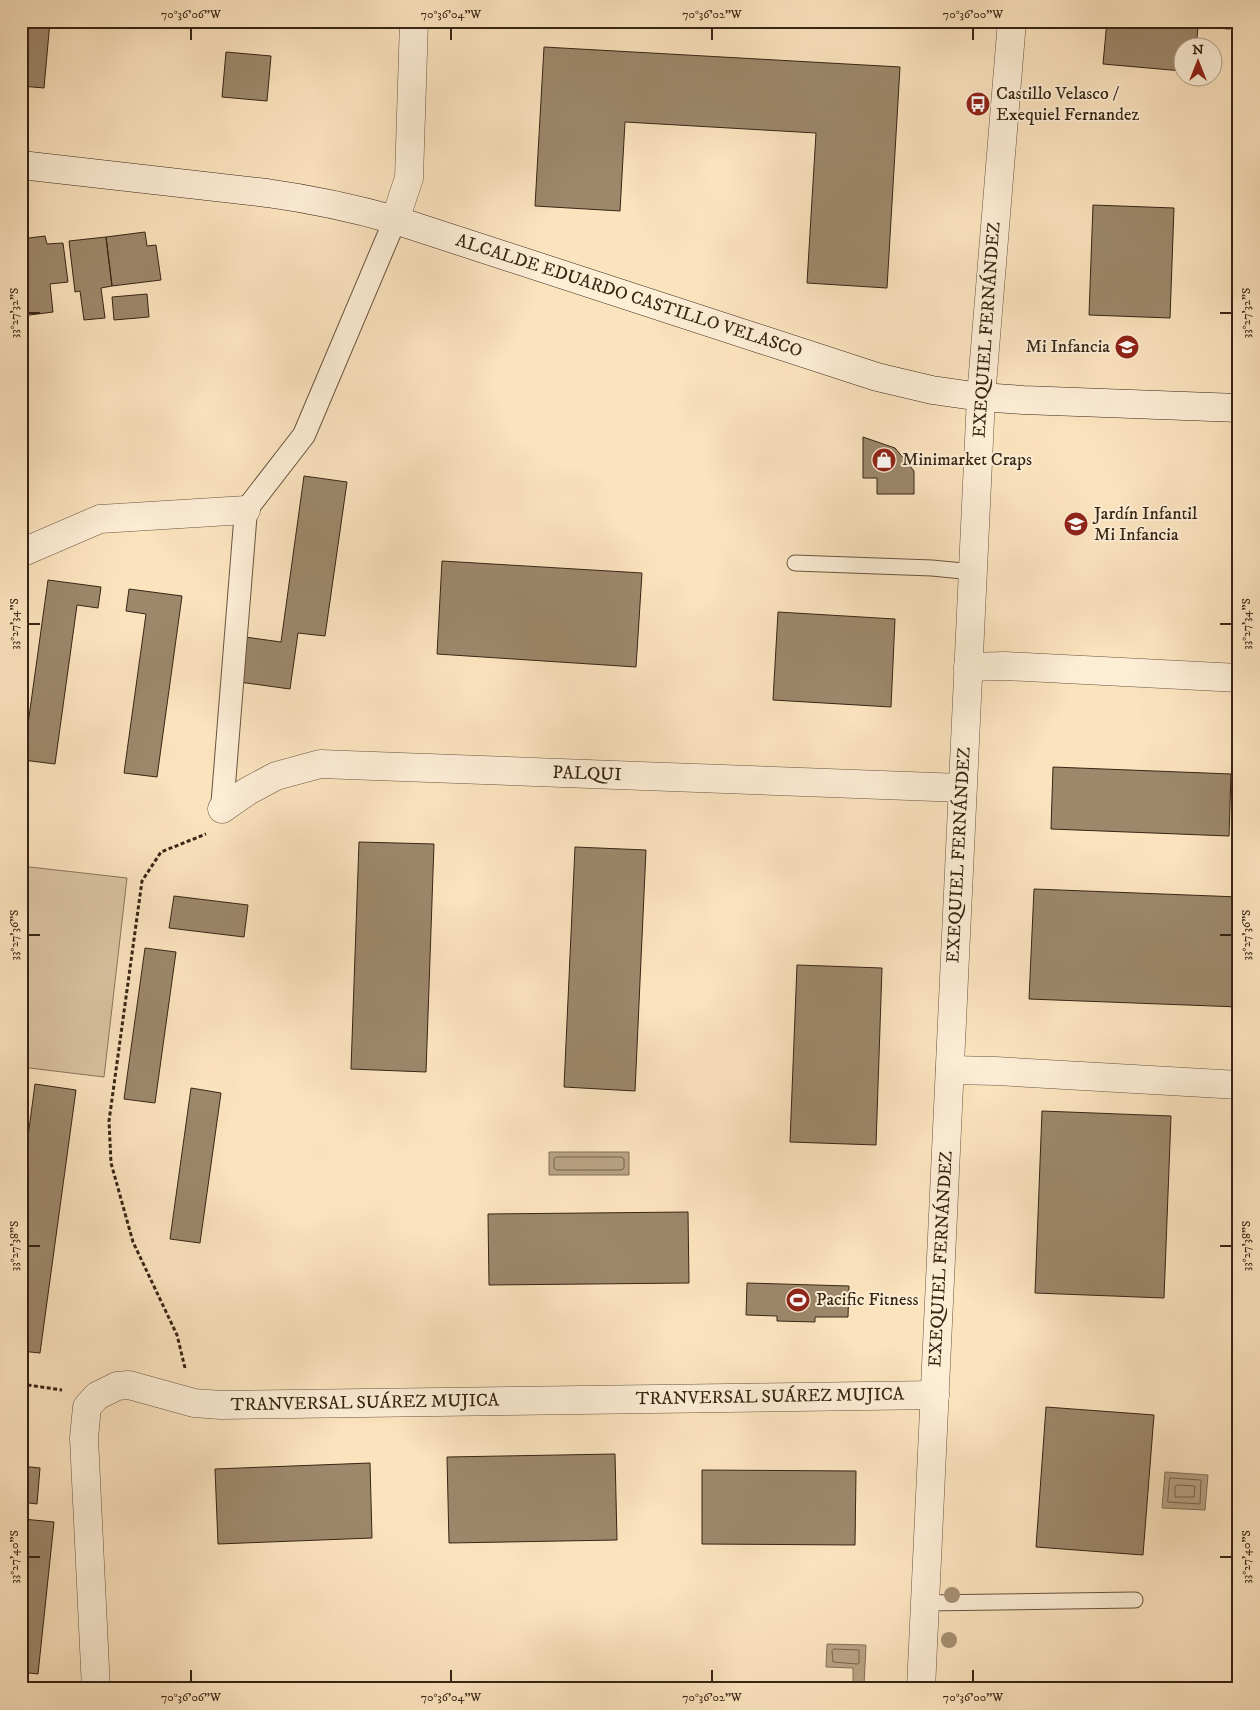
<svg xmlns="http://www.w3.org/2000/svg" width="1260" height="1710" font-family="'IM FELL DW Pica',serif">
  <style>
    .green { fill: #dac3a1; stroke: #88745a }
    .water { fill: #b8a284; stroke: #847057 }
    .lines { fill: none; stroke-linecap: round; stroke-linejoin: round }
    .shore { stroke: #78644c; stroke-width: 1 }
    .building { fill: #9d886c; stroke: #372514 }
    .service-casing { stroke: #68543e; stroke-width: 17 }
    .pedestrian-casing { stroke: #68543e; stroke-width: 24 }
    .minor-casing { stroke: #68543e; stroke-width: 29 }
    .tertiary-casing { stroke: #68543e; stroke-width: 29 }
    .secondary-casing { stroke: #372514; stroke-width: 29 }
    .path { stroke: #372514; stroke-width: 3; stroke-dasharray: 4 2.5; stroke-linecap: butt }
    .service { stroke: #fcedd5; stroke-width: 15 }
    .pedestrian { stroke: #fcedd5; stroke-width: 22 }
    .minor { stroke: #fcedd5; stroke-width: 28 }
    .tertiary { stroke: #fcedd5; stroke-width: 28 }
    .secondary { stroke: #fcedd5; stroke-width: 28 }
    .tree { fill: #a69074 }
    .ticks { fill: none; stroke: #372514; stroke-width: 2 }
    .labels { text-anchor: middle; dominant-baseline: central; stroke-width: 4; stroke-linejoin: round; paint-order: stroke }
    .poi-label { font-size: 18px; fill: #372514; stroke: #fcedd5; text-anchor: start }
    .street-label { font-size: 18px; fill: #372514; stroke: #fcedd5 }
    .neatline { fill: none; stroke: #372514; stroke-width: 2 }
    .ticks-label { font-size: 12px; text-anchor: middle; fill: #372514 }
  </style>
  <rect width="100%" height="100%" fill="#fbe3be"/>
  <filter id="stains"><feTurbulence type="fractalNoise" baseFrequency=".004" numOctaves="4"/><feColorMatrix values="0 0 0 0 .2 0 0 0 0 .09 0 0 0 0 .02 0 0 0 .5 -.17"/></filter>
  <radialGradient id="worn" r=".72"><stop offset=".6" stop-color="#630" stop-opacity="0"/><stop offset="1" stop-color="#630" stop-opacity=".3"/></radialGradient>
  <path class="green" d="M21,866l106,12 -23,199 -83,-10z"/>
  <path class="water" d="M549,1152h80v23h-80z
    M1165,1472l43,3 -3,35 -43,-2z
    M827,1644l39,1 -2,40h-11v-17l-27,-1z"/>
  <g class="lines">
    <path class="shore" d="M556,1157h66l2,2v9l-2,2h-66l-2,-2v-9z
      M1170,1478l31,2 -1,24 -32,-2z
      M1177,1485l18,1 -1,11h-19v-10z
      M834,1649l25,1v13l-2,1 -24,-2 -1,-11z"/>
  </g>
  <path class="building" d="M24,21h26l-6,67 -23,-2v-53h2z
    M1107,21h124l-1,8 -32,-2 -2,21h-14v23l-79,-7z
    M544,47l356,20 -13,221 -80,-5 9,-150 -191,-11 -5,89 -85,-5z
    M226,52l45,4 -4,45 -45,-4z
    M1093,205l81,3 -4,110 -81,-3z
    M145,232l2,14 9,-1 5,35 -49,6 -6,-49z
    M45,236l2,8 16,-1 5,39 -18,2 3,28 -31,4 -1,-77z
    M106,237l6,49 -11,2 4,30 -21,2 -4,-29 -5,1 -6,-51z
    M147,294l2,23 -35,3 -2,-23z
    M863,437l32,11 19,23v23h-37v-16h-14z
    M304,476l43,6 -22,154 -27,-3 -8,56 -51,-7 6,-45 36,5z
    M442,561l200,12 -6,94 -199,-13z
    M48,580l53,7 -3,21 -21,-3 -22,159 -32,-4z
    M129,589l53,7 -25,181 -33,-4 22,-159 -20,-3z
    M778,612l117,7 -4,88 -118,-7z
    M1053,767l178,7 -2,62 -178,-7z
    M359,842l75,2 -8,228 -75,-3z
    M575,847l71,3 -11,241 -71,-4z
    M1034,889l205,8v110l-210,-8z
    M174,896l74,9 -4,32 -75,-9z
    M145,948l31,4 -21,151 -31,-4z
    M797,965l85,3 -6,177 -86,-3z
    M35,1084l41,6 -36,263 -19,-2v-162z
    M191,1088l30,5 -21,150 -30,-4z
    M1042,1111l129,5 -7,182 -129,-5z
    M688,1212l1,71 -200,2 -1,-71z
    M747,1283l102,3 -1,31h-33v5l-38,-1v-5l-31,-1z
    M1046,1407l108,8 -11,140 -107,-8z
    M615,1454l2,86 -168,3 -2,-86z
    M370,1463l2,75 -154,6 -3,-75z
    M21,1466l19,2 -3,36 -16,-2z
    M702,1470l154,1 -1,74 -153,-1z
    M23,1519l31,3 -16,152 -17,-2v-137z"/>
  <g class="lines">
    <defs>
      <path id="service" d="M795,563l137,5 41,4
        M925,1603l210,-3"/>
      <path id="pedestrian" d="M222,809l24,-299 58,-75 91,-215"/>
      <path id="minor" d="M395,220l14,-42 5,-157
        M21,553l79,-34 146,-9
        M968,667l37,-1 234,12
        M222,809l26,-18 28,-15 44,-12 642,24
        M950,1070l46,1 243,14
        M96,1689l-12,-251 3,-31 10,-11 20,-10 12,-1 65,18 27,2 714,-10"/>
      <path id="tertiary" d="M921,1689l60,-1292 31,-376"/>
      <path id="secondary" d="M21,165l246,28c43,6 86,15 128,27l482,157 55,13 49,7 42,3 216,8"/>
    </defs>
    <use href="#service" class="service-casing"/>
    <use href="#pedestrian" class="pedestrian-casing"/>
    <use href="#minor" class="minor-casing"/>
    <use href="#tertiary" class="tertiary-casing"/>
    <use href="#secondary" class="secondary-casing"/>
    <path class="path" d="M185,1368l-8,-33 -44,-93 -22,-79 -2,-42 33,-240 19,-29 45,-18
      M21,1384l41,6"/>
    <use href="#service" class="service"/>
    <use href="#pedestrian" class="pedestrian"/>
    <use href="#minor" class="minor"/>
    <use href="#tertiary" class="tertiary"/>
    <use href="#secondary" class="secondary"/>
  </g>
  <g class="tree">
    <circle cx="952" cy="1595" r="8"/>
    <circle cx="949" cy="1640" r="8"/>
  </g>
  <path class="ticks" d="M191,28v12M451,28v12M712,28v12M973,28v12M28,313h12M1220,313h12M28,624h12M1220,624h12M28,935h12M1220,935h12M28,1246h12M1220,1246h12M28,1557h12M1220,1557h12M191,1670v12M451,1670v12M712,1670v12M973,1670v12"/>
  <defs>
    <symbol id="bus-disc" viewBox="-11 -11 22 22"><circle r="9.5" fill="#8f2418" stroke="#fcedd5"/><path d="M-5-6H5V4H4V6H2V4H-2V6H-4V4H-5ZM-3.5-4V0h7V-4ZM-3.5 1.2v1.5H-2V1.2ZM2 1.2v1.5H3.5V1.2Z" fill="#fff"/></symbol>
    <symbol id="school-disc" viewBox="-11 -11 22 22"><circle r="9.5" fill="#8f2418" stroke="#fcedd5"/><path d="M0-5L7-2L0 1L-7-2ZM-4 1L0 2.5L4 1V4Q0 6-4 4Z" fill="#fff"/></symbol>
    <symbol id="shop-disc" viewBox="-11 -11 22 22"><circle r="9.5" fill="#8f2418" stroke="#fcedd5"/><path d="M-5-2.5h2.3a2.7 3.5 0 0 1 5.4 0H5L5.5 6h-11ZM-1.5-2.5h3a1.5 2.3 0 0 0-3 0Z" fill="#fff"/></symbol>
    <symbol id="stadium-disc" viewBox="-11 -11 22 22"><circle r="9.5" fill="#8f2418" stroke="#fcedd5"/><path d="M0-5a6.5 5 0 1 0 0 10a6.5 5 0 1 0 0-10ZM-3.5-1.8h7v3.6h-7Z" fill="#fff"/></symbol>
  </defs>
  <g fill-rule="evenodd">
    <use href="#bus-disc" x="964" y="90" width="28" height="28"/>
    <use href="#school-disc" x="1113" y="333" width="28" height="28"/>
    <use href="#shop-disc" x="870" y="446" width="28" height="28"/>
    <use href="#school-disc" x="1062" y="510" width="28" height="28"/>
    <use href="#stadium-disc" x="784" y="1286" width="28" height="28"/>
  </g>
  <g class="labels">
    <g class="poi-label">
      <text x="996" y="94">Castillo Velasco /<tspan x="996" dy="21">Exequiel Fernandez</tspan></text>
      <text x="1110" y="347" text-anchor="end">Mi Infancia</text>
      <text x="902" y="460">Minimarket Craps</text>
      <text x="1094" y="514">Jardín Infantil<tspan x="1094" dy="21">Mi Infancia</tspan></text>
      <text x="816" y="1300">Pacific Fitness</text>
    </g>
    <g class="street-label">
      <text transform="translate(629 296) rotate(18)">ALCALDE EDUARDO CASTILLO VELASCO</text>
      <text transform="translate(987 330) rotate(-86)">EXEQUIEL FERNÁNDEZ</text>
      <text transform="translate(587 774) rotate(2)">PALQUI</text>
      <text transform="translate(959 855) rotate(-87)">EXEQUIEL FERNÁNDEZ</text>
      <text transform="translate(941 1259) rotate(-87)">EXEQUIEL FERNÁNDEZ</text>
      <text transform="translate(770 1397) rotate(-1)">TRANVERSAL SUÁREZ MUJICA</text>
      <text transform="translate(365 1403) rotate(-1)">TRANVERSAL SUÁREZ MUJICA</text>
    </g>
  </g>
  <rect width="1260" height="1710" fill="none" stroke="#fbe3be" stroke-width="55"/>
  <g transform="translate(1198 62)"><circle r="24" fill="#fcedd5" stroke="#ad9d88"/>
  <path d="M0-4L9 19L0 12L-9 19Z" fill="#8f2418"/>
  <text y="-8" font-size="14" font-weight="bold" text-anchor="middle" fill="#372514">N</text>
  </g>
  <rect x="28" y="28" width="1204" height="1654" class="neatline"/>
  <g class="ticks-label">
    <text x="191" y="18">70°36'06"W</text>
    <text x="451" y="18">70°36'04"W</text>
    <text x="712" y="18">70°36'02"W</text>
    <text x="973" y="18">70°36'00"W</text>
    <text transform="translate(14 313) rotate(-90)" y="4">33°27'32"S</text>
    <text transform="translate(1246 313) rotate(-90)" y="4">33°27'32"S</text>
    <text transform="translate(14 624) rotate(-90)" y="4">33°27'34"S</text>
    <text transform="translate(1246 624) rotate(-90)" y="4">33°27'34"S</text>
    <text transform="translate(14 935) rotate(-90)" y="4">33°27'36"S</text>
    <text transform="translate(1246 935) rotate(-90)" y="4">33°27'36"S</text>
    <text transform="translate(14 1246) rotate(-90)" y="4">33°27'38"S</text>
    <text transform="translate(1246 1246) rotate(-90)" y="4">33°27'38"S</text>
    <text transform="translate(14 1557) rotate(-90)" y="4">33°27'40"S</text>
    <text transform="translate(1246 1557) rotate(-90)" y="4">33°27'40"S</text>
    <text x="191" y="1701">70°36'06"W</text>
    <text x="451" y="1701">70°36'04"W</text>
    <text x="712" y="1701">70°36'02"W</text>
    <text x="973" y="1701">70°36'00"W</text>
  </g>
  <rect width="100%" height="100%" filter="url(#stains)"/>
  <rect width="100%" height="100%" fill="url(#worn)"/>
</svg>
